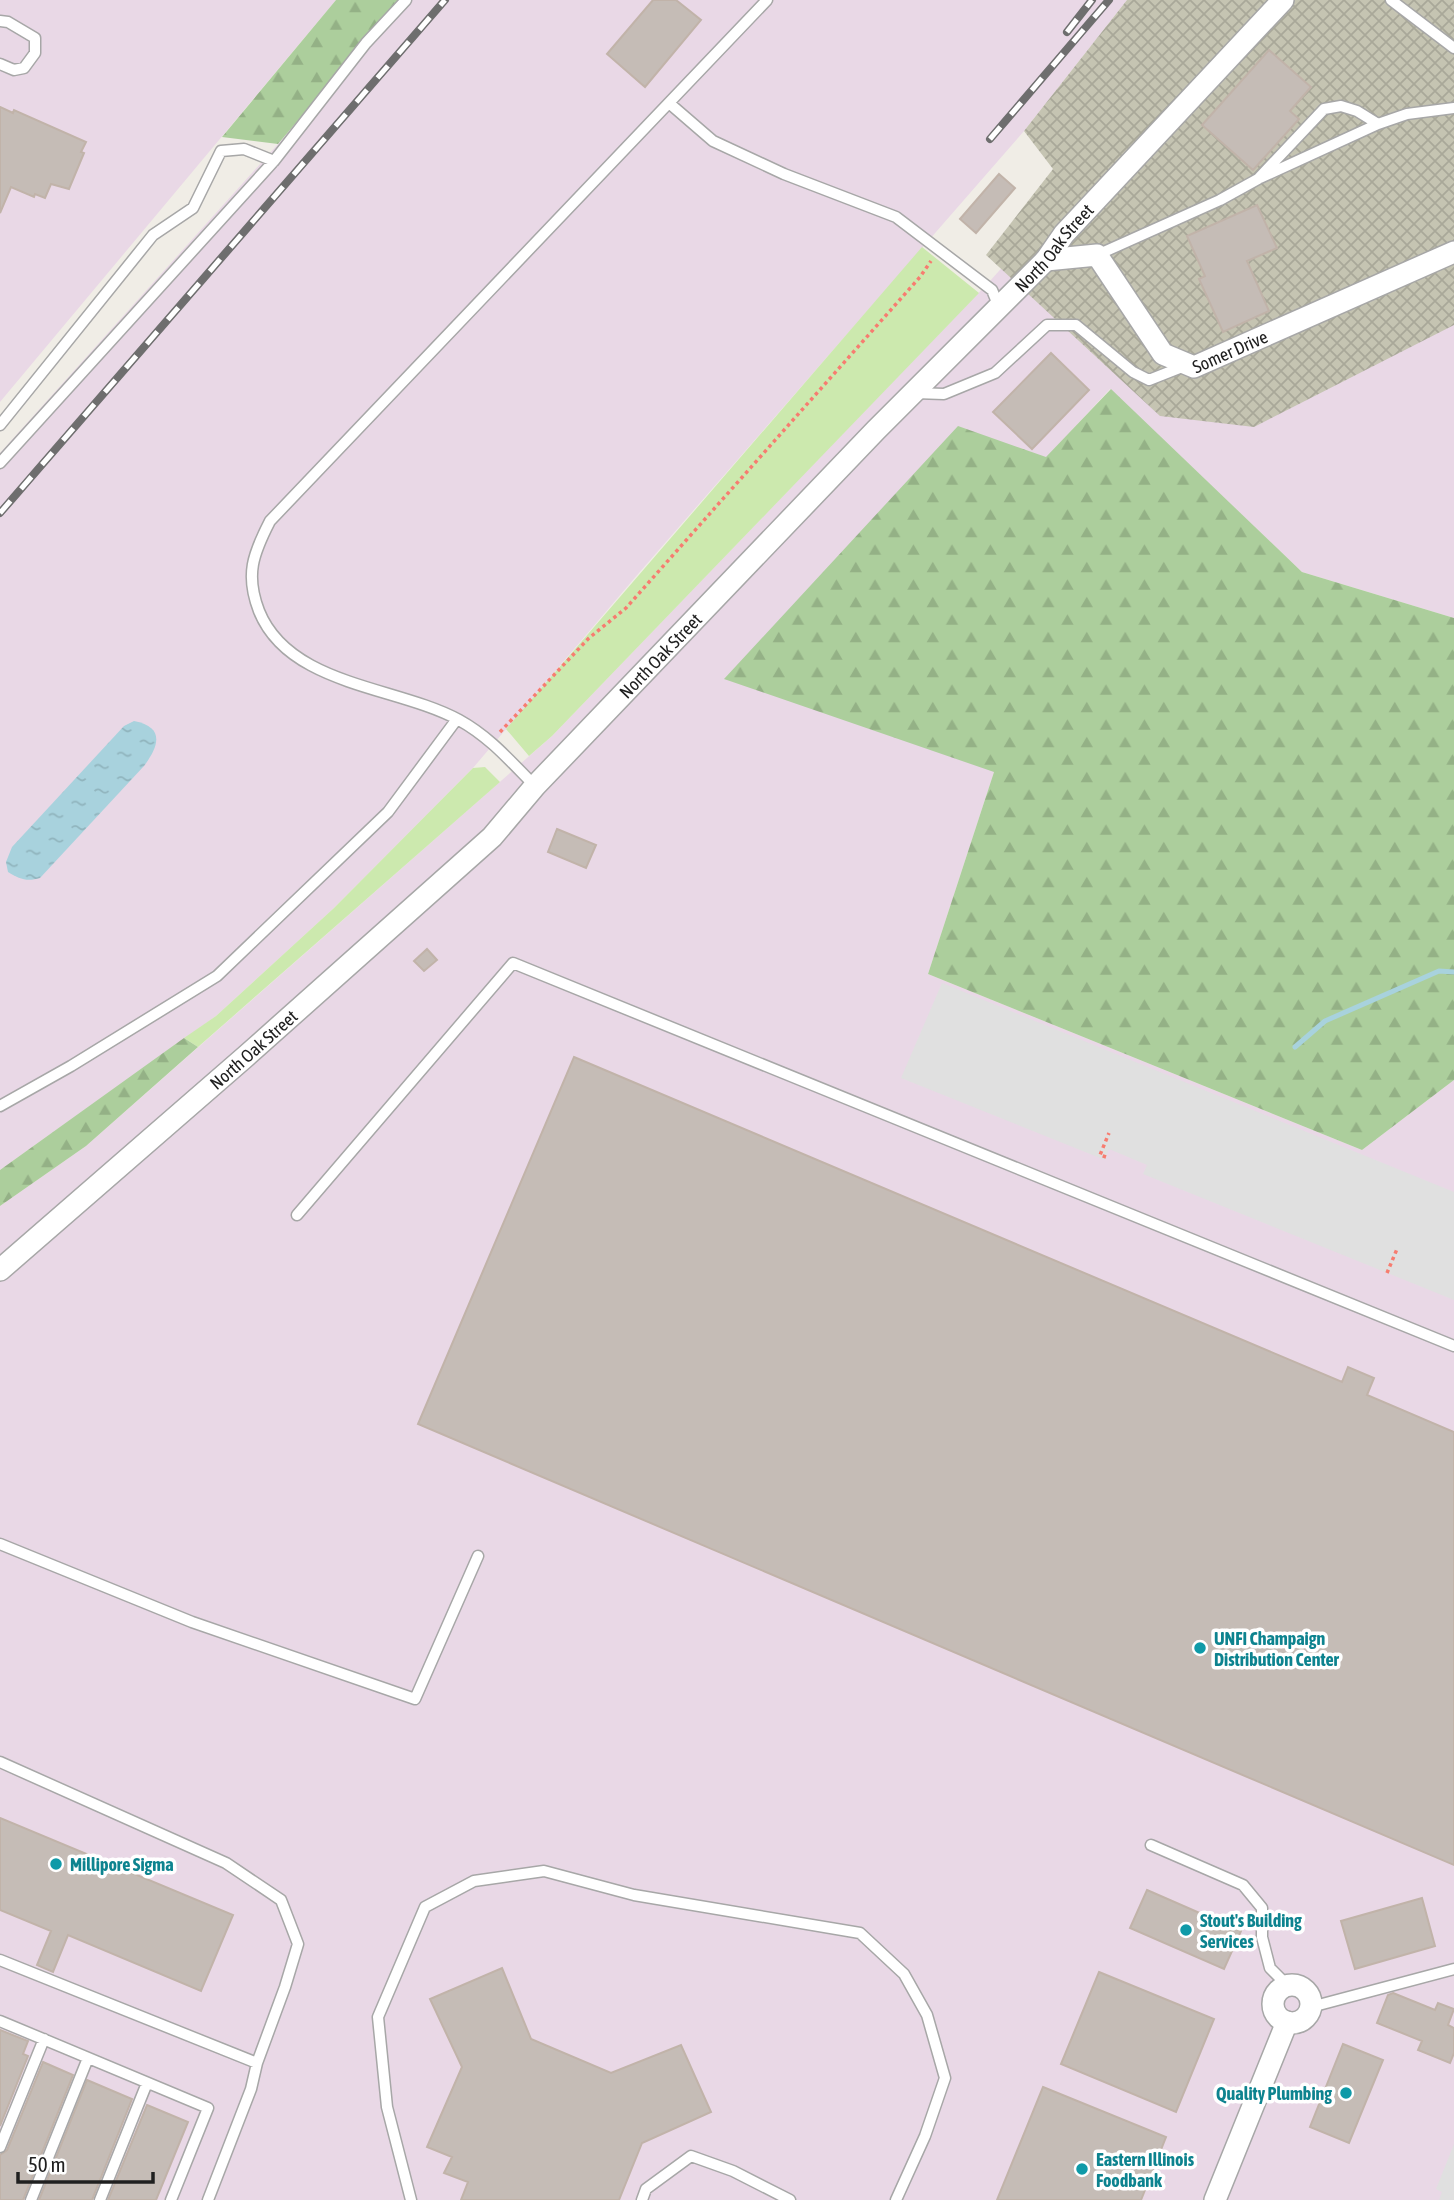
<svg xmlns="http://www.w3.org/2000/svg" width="1454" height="2200" font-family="'Asap Condensed',sans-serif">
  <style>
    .industrial { fill: #e9d8e6 }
    .construction { fill: url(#construction-cross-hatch) }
    .grass { fill: #cce9ae }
    .forest { fill: url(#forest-firs) }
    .parking { fill: #e0e0e0 }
    .water { fill: url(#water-ripples) }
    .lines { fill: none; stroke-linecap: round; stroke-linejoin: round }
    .stream { stroke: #a8d2dd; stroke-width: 5 }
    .building { fill: #c5bcb6; stroke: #c1b3a9; stroke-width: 2 }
    .lane-casing { stroke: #a7a7a7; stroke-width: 13 }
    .street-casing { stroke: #a7a7a7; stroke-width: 24 }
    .path { stroke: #f77c70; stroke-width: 3.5; stroke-dasharray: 3.5 3.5; stroke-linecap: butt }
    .lane { stroke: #fff; stroke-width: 10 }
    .street { stroke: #fff; stroke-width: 21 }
    .rail-casing { stroke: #6e6e6e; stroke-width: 8 }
    .rail { stroke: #fff; stroke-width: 5; stroke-dasharray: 16; stroke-linecap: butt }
    .culture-dot { fill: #0f9aa8; stroke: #fff; stroke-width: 2.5 }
    .labels { text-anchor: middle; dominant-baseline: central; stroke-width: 7; stroke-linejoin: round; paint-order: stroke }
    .street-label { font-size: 18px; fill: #202020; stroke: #fff }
    .culture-label { font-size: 18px; font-weight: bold; fill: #0d838f; stroke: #fff; text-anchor: start }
  </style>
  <defs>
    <pattern id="construction-cross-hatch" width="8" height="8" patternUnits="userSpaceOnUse" patternTransform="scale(1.75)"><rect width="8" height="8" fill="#c5c4b2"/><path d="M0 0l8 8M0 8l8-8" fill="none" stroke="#a9a899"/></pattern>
    <pattern id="forest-firs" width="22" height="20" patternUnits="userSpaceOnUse" patternTransform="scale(1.75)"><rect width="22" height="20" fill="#acce9c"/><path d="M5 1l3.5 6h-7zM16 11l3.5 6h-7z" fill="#94b186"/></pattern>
    <pattern id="water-ripples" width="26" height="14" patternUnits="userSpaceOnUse" patternTransform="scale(1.75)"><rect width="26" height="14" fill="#a8d2dd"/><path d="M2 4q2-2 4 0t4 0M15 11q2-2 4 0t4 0" fill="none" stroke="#90b4bd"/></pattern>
  </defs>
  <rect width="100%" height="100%" fill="#f0ede6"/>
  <path class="industrial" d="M0,0h336l-336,402z
    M400,0h727l-103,131 -386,443 -165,194 -139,140 -118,108 -216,154v-717l278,-309z
    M1241,0h213v618l-152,-46 -192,-183 -64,69 -52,314 -66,202 434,176 92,-70v1120h-1454v-994l86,-60 466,-410 438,-455z"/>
  <path class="construction" d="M1127,0h327v325l-200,102 -94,-11 -174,-161 67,-86 -29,-38z"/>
  <path class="grass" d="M922,247l57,46 -427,443 -23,20 -23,-27z
    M485,767l15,15 -302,265 -14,-9 32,-22 118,-108 139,-140z"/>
  <path class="forest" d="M336,0h64l-122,144 -56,-7z
    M1111,389l191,183 152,46v462l-92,70 -434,-176 66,-202 -270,-93 234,-253 88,31z
    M184,1038l14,9 -112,99 -86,60v-36z"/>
  <path class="parking" d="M942,983l512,209v108l-311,-126 4,-9 -38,-16 -4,11 -204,-82z
    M1454,2144v56h-15l3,-8 -6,-3z"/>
  <path class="water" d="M134,721c31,6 25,25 10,45l-104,112c-13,4 -21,1 -32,-6l-2,-10 6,-15 112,-121z"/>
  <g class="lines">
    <path class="stream" d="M1295,1047l30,-26 114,-50 15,1"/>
  </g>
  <path class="building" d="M653,0h23l25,20 -56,67 -38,-33z
    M1269,50l42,37 -21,24 9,8 -46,51 -51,-45z
    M0,107l13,6 1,-3 72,32 -5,10 3,1 -15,36 -18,-5 -6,14 -10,-4 -1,3 -23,-10 -11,26z
    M999,174l16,14 -39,45 -16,-14z
    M1257,205l20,43 -30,13 22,50 -46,21 -24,-53 6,-3 -18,-40z
    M1051,353l38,37 -57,59 -39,-37z
    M557,829l39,16 -10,23 -38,-16z
    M427,949l10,11 -13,11 -10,-10z
    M574,1057l768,325 6,-15 26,11 -7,17 87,37v433l-1036,-441z
    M0,1818l233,97 -32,76 -133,-56 -15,37 -16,-7 14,-34 -51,-21z
    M1147,1890l94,41 -17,38 -94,-41z
    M1422,1898l13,48 -80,23 -14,-48z
    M502,1968l29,71 80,34 70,-28 30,67 -69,31 -23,57h-158l7,-18 -24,-9 8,-16 -25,-10 35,-80 -32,-68z
    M1099,1972l115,47 -38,93 -115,-48z
    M1393,1993l42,17 3,-7 16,6 -6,16 6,3v25l-4,10 -32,-13 4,-9 -45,-18 11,-28z
    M0,2030l28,11 -5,13 5,2 -28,70z
    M1343,2044l40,16 -34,83 -39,-16z
    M43,2062l30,13 -50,125h-23v-45l7,-5z
    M87,2080l45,19 -40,101h-53z
    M1043,2087l123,50 -25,63h-144z
    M147,2105l41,17 -32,78h-48z"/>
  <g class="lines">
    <defs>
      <path id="lane" d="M1391,0l63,48
        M0,21l8,1 27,16v15l-11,15 -10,2 -14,-6
        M669,103l44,38 71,33 112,43 96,73 7,17
        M1260,178l118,-54 29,-10 47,-6
        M1097,255l123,-55 38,-21 66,-70 17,-3 16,5 21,13
        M915,393l29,1 51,-21 52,-48h29l57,47 16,8 38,-15
        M0,425l153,-190 40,-27 28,-57 23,-2 30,12
        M0,463l274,-302 92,-118 40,-43
        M535,786c-24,-24 -45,-49 -76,-66 -62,-34 -170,-34 -200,-109 -14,-36 -6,-57 11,-90l497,-521
        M0,1106l71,-40 146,-90 171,-164 69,-93
        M297,1215l216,-252 941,383
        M0,1544l192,78 223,77 63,-143
        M0,1762l226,101 55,37 17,44 -13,43 -28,76 -6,26 -43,111
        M1151,1845l92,40 19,23v29l8,31 17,17
        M0,1960l257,103
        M1311,2007l143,-38
        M0,2021l208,87 -37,92
        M0,2147l44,-108
        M31,2200l57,-142
        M100,2200l47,-117
        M411,2200l-24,-93 -9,-90 47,-110 49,-26 70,-10 90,24 226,38 44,41 23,41 18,63 -20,58 -29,64
        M642,2200l4,-11 45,-33 42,15 57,29"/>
      <g id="street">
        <path id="s1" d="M1046,260l51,-5 66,99 31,13 260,-115"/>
        <path id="s2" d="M0,1270l245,-213 247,-220 43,-51 341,-356 170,-170 18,-26 219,-234"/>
        <circle cx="1292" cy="2004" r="19"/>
        <path d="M1215,2200l72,-178"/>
      </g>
    </defs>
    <use href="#lane" class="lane-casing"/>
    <use href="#street" class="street-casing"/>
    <path class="path" d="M500,732l89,-94 37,-30 294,-331 11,-16
      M1106,1157l-6,-2 9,-22
      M1387,1273l10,-24"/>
    <use href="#lane" class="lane"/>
    <use href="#street" class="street"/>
    <defs>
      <path id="rail" d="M1067,32l25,-32
        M990,139l119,-139
        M0,513l445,-513"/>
    </defs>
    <use href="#rail" class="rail-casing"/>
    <use href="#rail" class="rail"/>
  </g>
  <g class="culture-dot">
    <circle cx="1200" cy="1648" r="7"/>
    <circle cx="56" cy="1864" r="7"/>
    <circle cx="1186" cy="1930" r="7"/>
    <circle cx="1346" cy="2093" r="7"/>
    <circle cx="1082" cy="2169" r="7"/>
  </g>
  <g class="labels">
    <g class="street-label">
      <text stroke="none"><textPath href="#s2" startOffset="1470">North Oak Street</textPath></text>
      <text stroke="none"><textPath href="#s1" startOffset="243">Somer Drive</textPath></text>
      <text stroke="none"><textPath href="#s2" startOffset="903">North Oak Street</textPath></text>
      <text stroke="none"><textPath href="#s2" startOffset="336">North Oak Street</textPath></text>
    </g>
    <g class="culture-label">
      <text x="1214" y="1638">UNFI Champaign<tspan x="1214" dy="21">Distribution Center</tspan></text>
      <text x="70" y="1864">Millipore Sigma</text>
      <text x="1200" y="1920">Stout's Building<tspan x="1200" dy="21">Services</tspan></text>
      <text x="1332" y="2093" text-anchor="end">Quality Plumbing</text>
      <text x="1096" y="2159">Eastern Illinois<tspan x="1096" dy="21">Foodbank</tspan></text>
    </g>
  </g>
  <path d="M18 2172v10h135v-10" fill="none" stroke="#202020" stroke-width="3.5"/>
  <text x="28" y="2172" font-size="21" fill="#202020" stroke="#ffffff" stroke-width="5" paint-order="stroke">50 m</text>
</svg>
